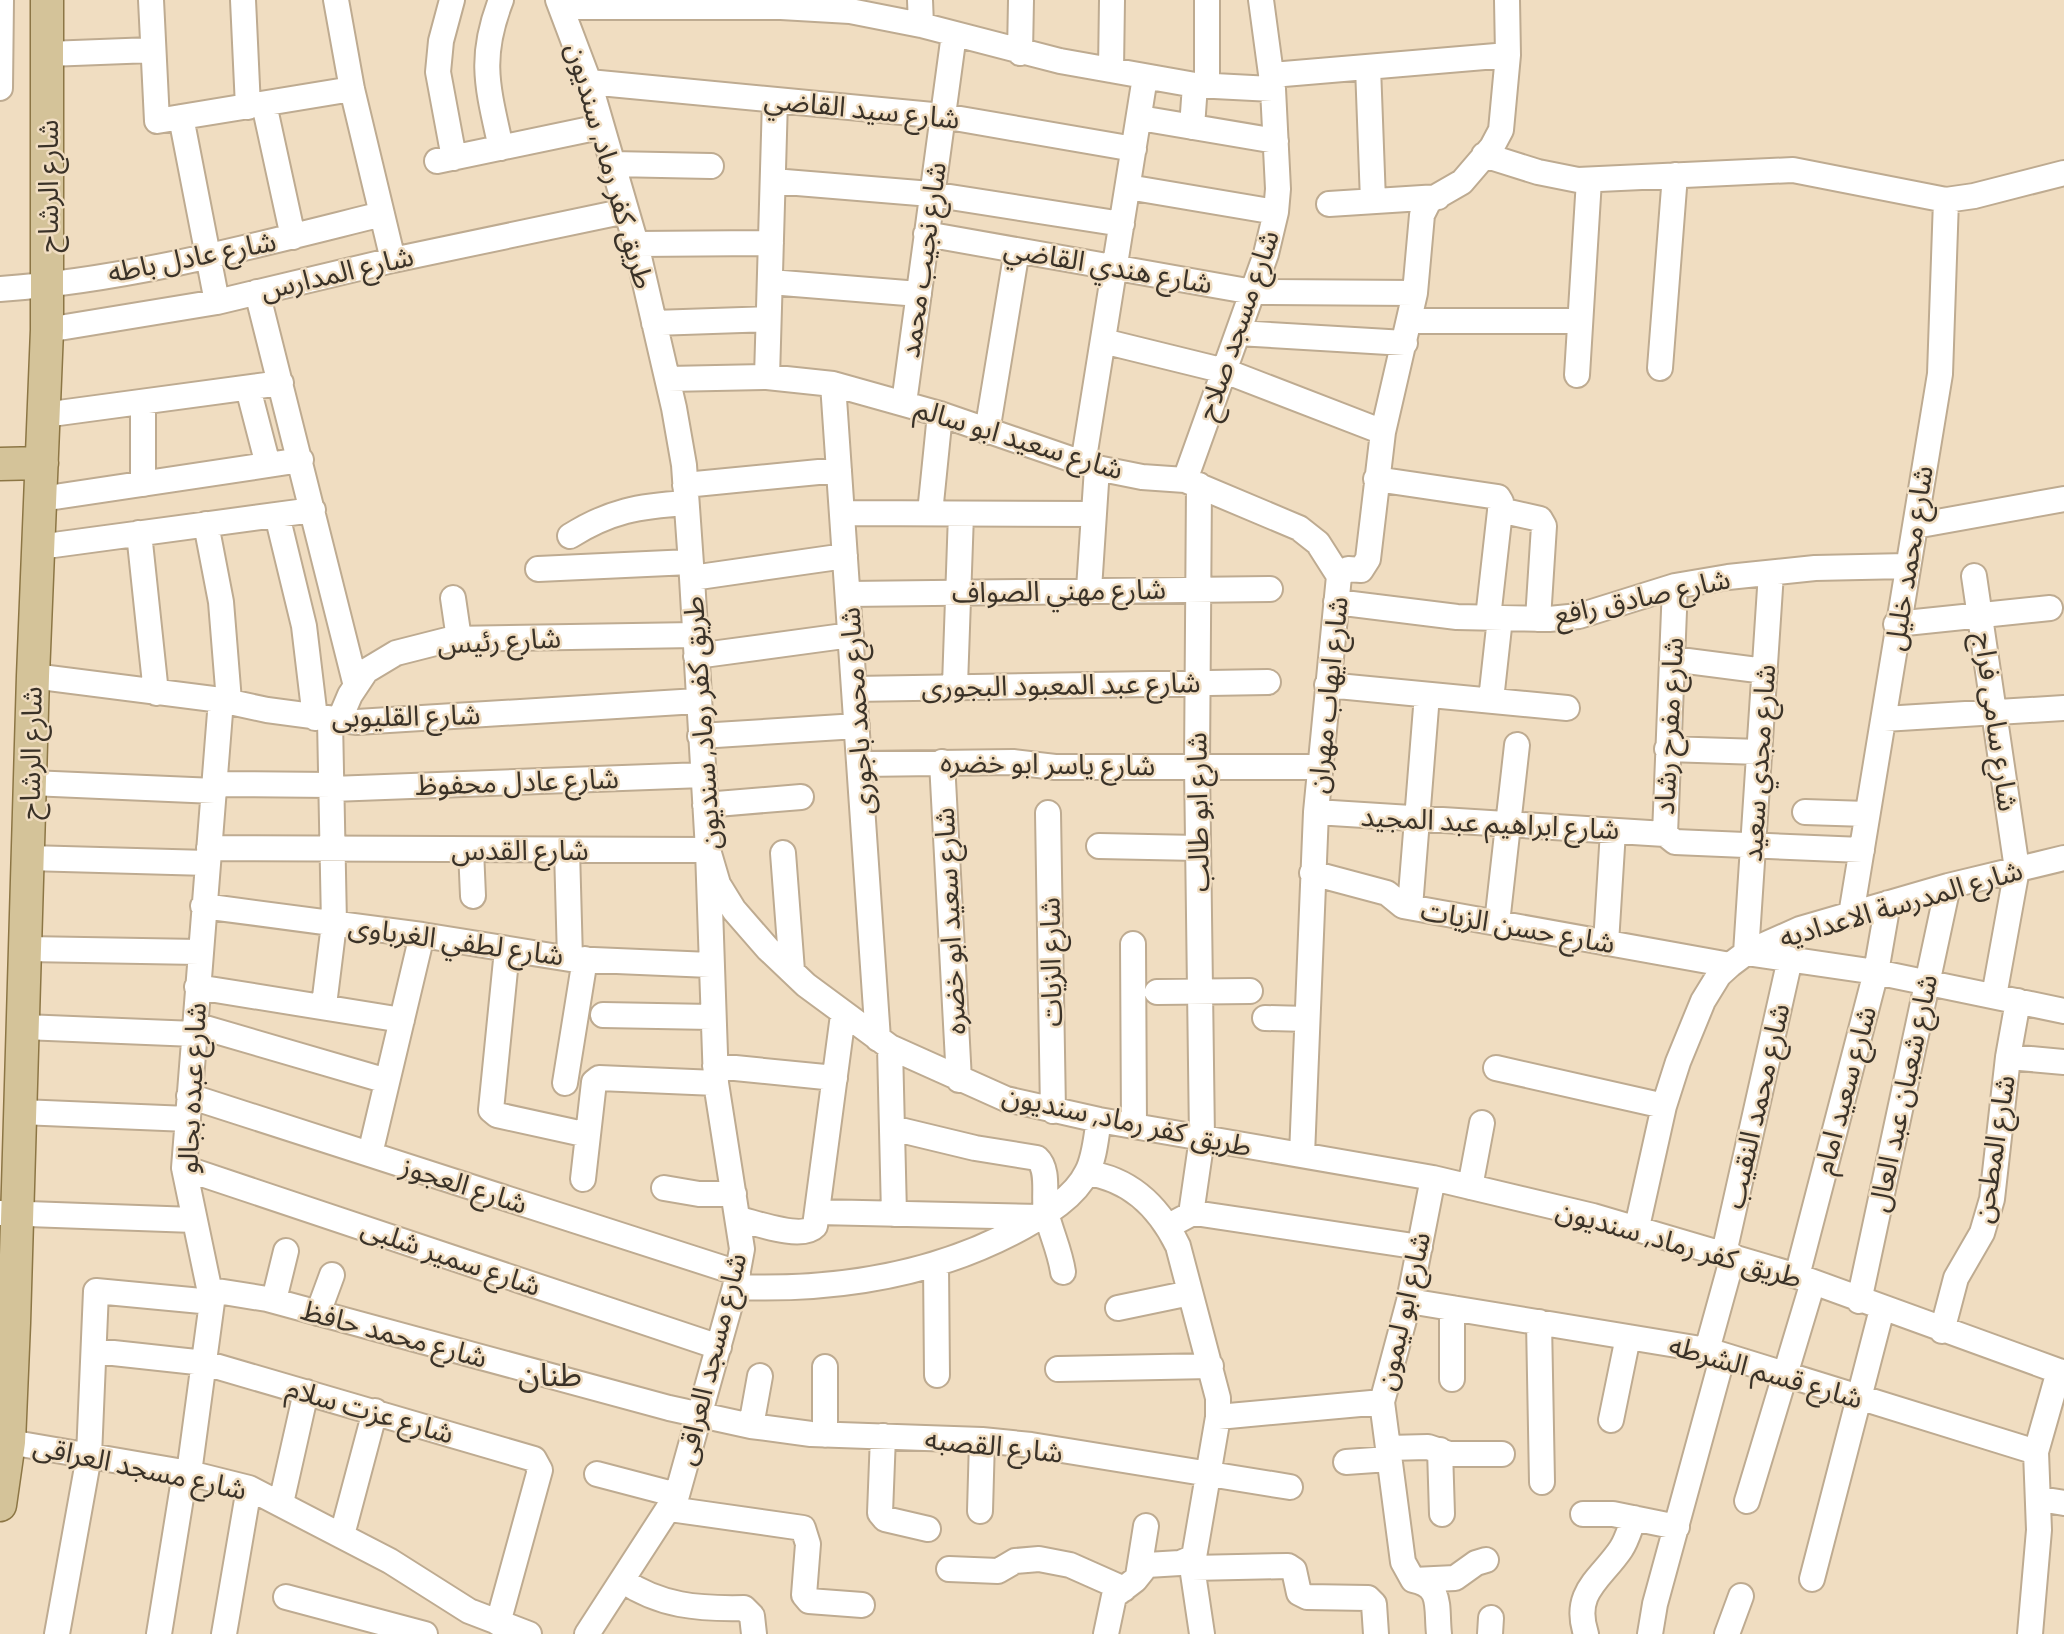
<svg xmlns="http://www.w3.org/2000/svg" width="2064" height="1634" font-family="'Zilla Slab','Noto Sans Arabic',serif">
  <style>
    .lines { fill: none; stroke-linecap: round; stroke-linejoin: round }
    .minor-casing { stroke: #beab91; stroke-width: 28 }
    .major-casing { stroke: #8c7645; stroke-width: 35 }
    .minor { stroke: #fff; stroke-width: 24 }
    .major { stroke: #d4c399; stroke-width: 32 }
    .labels { text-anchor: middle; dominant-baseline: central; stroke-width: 5; stroke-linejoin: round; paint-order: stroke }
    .street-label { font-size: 28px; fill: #3a3228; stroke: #f0ddc1 }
    .quarter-label { font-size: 32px; fill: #3a3228; stroke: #f0ddc1 }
  </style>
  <rect width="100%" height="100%" fill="#f0ddc1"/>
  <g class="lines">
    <defs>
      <path id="minor" d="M151,0l6,121 195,-32
        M243,0l5,107
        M336,0l16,89 41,171
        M452,0l-11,41 -3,31 16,86
        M558,0l31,82 47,162 38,164 10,57 8,113 16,272 10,34 16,26 34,39 38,36 84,62 116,52 93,21 334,58 160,38 204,60 267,97
        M920,0l1,25
        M1207,0v86
        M562,7h219l69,4 71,14 139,36 135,24 78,4
        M1020,53l1,-53
        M48,54l104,-4
        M1368,67l5,134
        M1111,70l1,-70
        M1272,75l236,-20
        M589,82l354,34 191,33
        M0,88l1,-88
        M264,104l29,133
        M181,117l36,185
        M1140,118l136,23
        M1192,127l3,-42
        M501,148c-13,-60 -23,-89 0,-148
        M1484,155l54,17 40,8 215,-10 153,30 28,-4 90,-23
        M437,161l163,-34
        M612,164l99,2
        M773,181l158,13 191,30
        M1128,187l148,25
        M1329,204l109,-7
        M926,234l327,58 162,1
        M636,244l135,-1
        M770,282l149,12
        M0,289c129,-9 257,-44 382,-75
        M257,292l99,394
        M1411,321h169
        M654,323l114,-4
        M47,330l170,-28 176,-42 233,-49
        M1238,333l167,10
        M1103,341l122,30 158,61
        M1660,368l15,-193
        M1577,375l12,-195
        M767,377l8,-277
        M668,379l99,-2 66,7 107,30 157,54 45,9 43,3 114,48 19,15 21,33
        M833,384l45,655
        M248,388l20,77
        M143,402v82
        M904,403l50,-369
        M44,415l237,-32
        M987,432l30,-182
        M1083,464l62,-387
        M1376,479l122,18 3,5 -13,116
        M1185,480l81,-226 10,-42 2,-23 -5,-100 -12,-89
        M685,485l154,-15
        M41,499l260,-39
        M1500,510l40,9 4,7 -6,93
        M842,513l252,1
        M930,513l10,-99
        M277,515l27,111 11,92
        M206,524l15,78 8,99
        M1915,526l149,-27
        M139,533l17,160
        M570,536c40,-25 69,-30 116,-33
        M39,547l274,-37
        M538,569l152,-7
        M1771,573l-25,380 130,19 188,39
        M1974,576l43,293 -23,127
        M692,578l153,-22
        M1675,586l-10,248 10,8 187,8
        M1089,589l8,-121
        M848,594l422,-5
        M453,598l6,41
        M1336,602l121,15 92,2 30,-3 96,-30 53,-9 87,-9 92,-2
        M1896,624l154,-16
        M696,656l155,-21
        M1672,659l93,12
        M33,676l188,24 46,10 90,12 340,-21
        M955,685l6,-171
        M1327,685l240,23
        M854,689l414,-7
        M1491,700l9,-82
        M1884,719l180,-11
        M339,721l11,-26 16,-24 30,-18 55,-14 244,-4
        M700,736l157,-10
        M1667,749l93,3
        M942,762l17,318
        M861,764l152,-2 42,5h264
        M31,783l184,8
        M215,784l117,1
        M332,789l371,-14
        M705,805l96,-8
        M1316,812l349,22
        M1805,812l62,2
        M1048,813l5,298
        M1099,846l99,2
        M209,848l499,2 8,233 26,166 -7,38 -58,208 -90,139
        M471,850l2,46
        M567,850l3,109
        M783,853l9,118
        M28,858l180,5
        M1312,873l75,20 16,13 327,59
        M203,906l219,29 148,24 140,6
        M1410,907l17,-212
        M1851,915l89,-541 6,-174
        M1497,923l20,-178
        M1606,943l7,-112
        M1133,944l1,182
        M27,949l172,3
        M507,950l-16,160 6,5 91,20
        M197,987l205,33
        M1157,992l93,-1
        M324,1005l10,-81 -4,-204
        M603,1015l109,2
        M1265,1018l42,1
        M195,1025l192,56
        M24,1027l171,7
        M890,1047l4,167
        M2008,1057l56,5
        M715,1066l120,12
        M1496,1068l168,38
        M565,1083l20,-124
        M189,1096l549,177
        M21,1112l167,7
        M892,1128l83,20 62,10c13,12 6,38 9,54 5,21 14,39 17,60
        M370,1154l52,-219
        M1302,1155l14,-343 23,-236 9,-7 13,1 7,-11 15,-127 32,-139 7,-78 7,-14 33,-19 30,-35 9,-17 7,-75 -1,-55
        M184,1168l535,179
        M1087,1173c44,6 72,34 91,73l40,152v19l-24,140 -14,6 -33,2 -12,15 -21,16 -8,38
        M1433,1178l-24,123 -27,101 21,160 10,18c30,6 23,27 26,54
        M583,1179l11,-97 5,-4 117,5
        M1470,1187l12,-64
        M664,1188l35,6h35
        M818,1212l222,5
        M0,1213l194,7
        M1191,1214l11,-76 -5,-372 2,-281
        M739,1219c17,4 63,21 76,7l28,-211
        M1176,1222l15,-8h10l219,33
        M1637,1227l27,-121 14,-44 25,-61 16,-26 11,-10 16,-12 54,-24 148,-43 116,-28
        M1724,1253l66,-294
        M936,1264l1,111
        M1797,1276l79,-304 12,-69
        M735,1287c101,4 199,-11 288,-60 23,-13 52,-30 64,-55 8,-15 9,-36 12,-52
        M211,1290l56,9 402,109 82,18 60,8 171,6 49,5 259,42
        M274,1300l12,-49
        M1409,1301l298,49 329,102
        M1859,1301l89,-415
        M1118,1308l72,-15
        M1452,1308v71
        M318,1313l14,-38
        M1539,1322l3,160
        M1942,1331l14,-53 26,-45 10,-34 16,-142 10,-56
        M1707,1350l26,-94
        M95,1351l110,12 329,96 6,11 -42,153
        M825,1367v68
        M1058,1369l153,-3
        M1218,1417l164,-15
        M1611,1420l17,-83
        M751,1426l9,-50
        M883,1436l-3,77 5,6 43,10
        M9,1442l180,31 60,15 141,73 79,50 60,23
        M1388,1448l40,-1 21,7h53
        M1440,1450l2,64
        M1346,1462l43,-3
        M189,1473l23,-171 -28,-134 37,-468
        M597,1474l80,21
        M2040,1499l24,4
        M1747,1501l66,-219
        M281,1503l25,-111
        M670,1509l133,19 5,16 -4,51 5,6 53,4
        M980,1511l2,-71
        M1583,1514h30l64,13
        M342,1535l33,-124
        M1191,1560l11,74
        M1192,1568l96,-2 6,4 5,23 8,4 61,1 6,6 2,30
        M949,1569l49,2 17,-10 24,-2 31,6 54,24
        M1138,1576l8,-50
        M1812,1579l70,-270
        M622,1580c38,26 76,29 122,28l8,8 2,18
        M1414,1580l41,-2 21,-15 10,-3
        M286,1597l139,37
        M57,1634l32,-178 7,-165 116,11
        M159,1634l26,-161
        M224,1634l25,-146
        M1490,1634l1,-16
        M1586,1634c-14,-42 15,-55 35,-85 6,-9 9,-21 13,-31
        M1650,1634l5,-30 68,-249
        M1727,1634l14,-38
        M2030,1634l9,-104 -3,-78 23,-81"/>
      <path id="major" d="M0,464l42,-1
        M0,1505l9,-63 5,-119 19,-647 14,-346v-330"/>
    </defs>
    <use href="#minor" class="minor-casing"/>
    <use href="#major" class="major-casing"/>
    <use href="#minor" class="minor"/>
    <use href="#major" class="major"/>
  </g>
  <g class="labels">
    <g class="street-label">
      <text transform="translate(862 109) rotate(6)">شارع سيد القاضي</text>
      <text transform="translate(610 166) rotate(74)">طريق كفر رماد, سنديون</text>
      <text transform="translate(48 186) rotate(-90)">شارع الرشاح</text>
      <text transform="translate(192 257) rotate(-11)">شارع عادل باطه</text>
      <text transform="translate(923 260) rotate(-82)">شارع نجيب محمد</text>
      <text transform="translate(1108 266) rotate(10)">شارع هندي القاضي</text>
      <text transform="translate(337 273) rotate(-13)">شارع المدارس</text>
      <text transform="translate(1238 325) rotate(-71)">شارع مسجد صلاح</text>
      <text transform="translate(1019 439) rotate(17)">شارع سعيد ابو سالم</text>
      <text transform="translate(1909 558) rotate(-81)">شارع محمد خليل</text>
      <text transform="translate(1059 591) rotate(-1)">شارع مهني الصواف</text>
      <text transform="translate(1642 597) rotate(-12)">شارع صادق رافع</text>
      <text transform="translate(499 641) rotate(-3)">شارع رئيس</text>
      <text transform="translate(1061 685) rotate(-1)">شارع عبد المعبود البجورى</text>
      <text transform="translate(1328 695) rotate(-84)">شارع ايهاب مهران</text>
      <text transform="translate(857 711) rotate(-94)">شارع محمد باجورى</text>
      <text transform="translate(406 716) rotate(-1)">شارع القليوبى</text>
      <text transform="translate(1996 722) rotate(82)">شارع سامى فراج</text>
      <text transform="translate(702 723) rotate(-94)">طريق كفر رماد, سنديون</text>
      <text transform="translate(1669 726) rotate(-87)">شارع مفرح رشاد</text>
      <text transform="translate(31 753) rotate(-89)">شارع الرشاح</text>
      <text transform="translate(1759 763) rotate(-86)">شارع مجدي سعيد</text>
      <text transform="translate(1048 764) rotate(1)">شارع ياسر ابو خضره</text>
      <text transform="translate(517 782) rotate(-2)">شارع عادل محفوظ</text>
      <text transform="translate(1198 812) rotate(-91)">شارع ابو طالب</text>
      <text transform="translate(1490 823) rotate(3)">شارع ابراهيم عبد المجيد</text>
      <text x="520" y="850">شارع القدس</text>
      <text transform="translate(1901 904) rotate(-16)">شارع المدرسة الاعداديه</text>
      <text transform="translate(950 921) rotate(-93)">شارع سعيد ابو خضره</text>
      <text transform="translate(1518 927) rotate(10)">شارع حسن الزيات</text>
      <text transform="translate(456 941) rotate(8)">شارع لطفي الغرباوى</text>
      <text transform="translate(1051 962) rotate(-91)">شارع الزيات</text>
      <text transform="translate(192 1088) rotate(-87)">شارع عبده بجالو</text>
      <text transform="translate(1845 1090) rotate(-75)">شارع سعيد امام</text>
      <text transform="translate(1903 1093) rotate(-78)">شارع شعبان عبد العال</text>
      <text transform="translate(1757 1106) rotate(-77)">شارع محمد النقيب</text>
      <text transform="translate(1127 1121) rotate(12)">طريق كفر رماد, سنديون</text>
      <text transform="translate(1994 1149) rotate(-81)">شارع المطحن</text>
      <text transform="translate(464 1185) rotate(18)">شارع العجوز</text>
      <text transform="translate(1679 1244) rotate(16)">طريق كفر رماد, سنديون</text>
      <text transform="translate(451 1257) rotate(19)">شارع سمير شلبى</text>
      <text transform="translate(1403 1311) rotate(-77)">شارع ابو ليمون</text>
      <text transform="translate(394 1334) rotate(15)">شارع محمد حافظ</text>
      <text transform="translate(711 1359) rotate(-76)">شارع مسجد العراقى</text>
      <text transform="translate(1766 1372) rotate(16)">شارع قسم الشرطه</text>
      <text transform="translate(370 1411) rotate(16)">شارع عزت سلام</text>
      <text transform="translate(994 1446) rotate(6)">شارع القصبه</text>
      <text transform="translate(140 1468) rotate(12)">شارع مسجد العراقى</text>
    </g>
    <g class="quarter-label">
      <text x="550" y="1375">طنان</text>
    </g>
  </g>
</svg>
